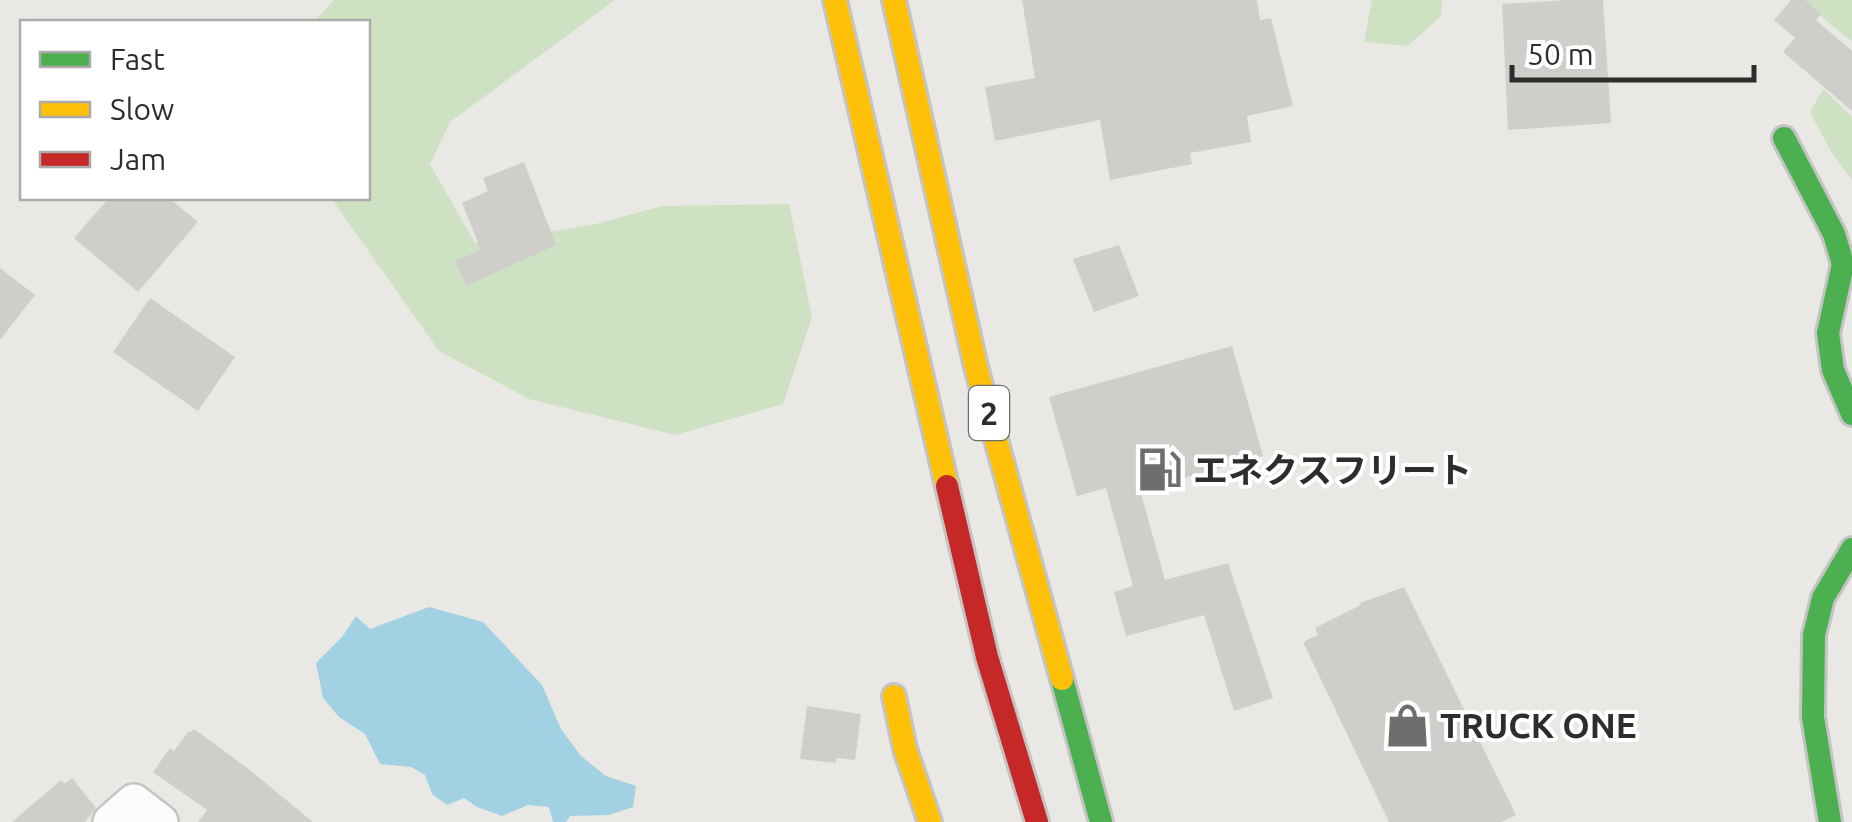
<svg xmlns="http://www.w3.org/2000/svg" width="1852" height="822" font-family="Ubuntu,'Noto Sans JP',sans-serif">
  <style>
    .green { fill: #cee1c2 }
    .water { fill: #a1d1e2 }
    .building { fill: #cfcecb }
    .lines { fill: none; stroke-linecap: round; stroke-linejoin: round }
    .street-casing { stroke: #c4c4c4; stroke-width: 40 }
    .fast-casing { stroke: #c4c4c4; stroke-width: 28 }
    .slow-casing { stroke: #c4c4c4; stroke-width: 28 }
    .jam-casing { stroke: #c4c4c4; stroke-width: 28 }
    .street { stroke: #fcfcfb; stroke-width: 35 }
    .fast { stroke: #4caf50; stroke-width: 22 }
    .slow { stroke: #ffc107; stroke-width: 22 }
    .jam { stroke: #c62828; stroke-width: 22 }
    .labels { text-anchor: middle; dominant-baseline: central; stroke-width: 8; stroke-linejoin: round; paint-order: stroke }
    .shield { fill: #fff; stroke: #6c6c6c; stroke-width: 2.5 }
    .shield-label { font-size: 32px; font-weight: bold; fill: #2d2d2d }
    .poi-label { font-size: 35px; font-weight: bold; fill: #2d2d2d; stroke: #fff; text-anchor: start }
  </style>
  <rect width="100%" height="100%" fill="#eae8e5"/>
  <path class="green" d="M334,0h281l-165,122 -20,42 45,79 117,-18 70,-19 127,-2 23,113 -29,87 -108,31 -146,-36 -90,-48 -108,-153h37v-176h-55z
    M1372,0h70l-1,16 -33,30 -44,-4z
    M1802,0h50v42z
    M1823,89l29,28v63l-22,-30 -20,-38z"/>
  <path class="water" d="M429,607l54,15 59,63 19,44 20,27 25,20 30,10 -3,21 -24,8 -39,1 -4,6h-13l-4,-15 -21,-2 -26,11 -25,-9 -13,-9 -17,7 -15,-11 -7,-19 -14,-8 -31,-3 -15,-30 -26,-17 -16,-19 -7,-35 26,-26 14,-21 14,13z"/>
  <path class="building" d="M1022,0h235l3,20 11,-2 22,88 -46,10 4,26 -61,11 2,11 -82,16 -10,-60 -105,21 -10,-54 50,-9z
    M1567,0h36l8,123 -103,7 -6,-126z
    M1791,0h14l16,14 -5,6 36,31v60l-69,-59 12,-14 -21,-18z
    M524,162l32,83 -90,41 -11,-25 26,-11 -19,-47 26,-12 -5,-13z
    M109,198h60l29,24 -60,70 -64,-54z
    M1119,245l20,51 -45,16 -21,-53z
    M0,268l35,27 -35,45z
    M150,298l85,59 -37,54 -85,-59z
    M1232,346l31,110 -123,34 25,90 63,-17 45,135 -39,13 -30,-96 -78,21 -12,-44 19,-6 -27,-98 -29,8 -28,-99z
    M1404,587l112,228 -15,7h-112l-86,-180 15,-7 -3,-7 46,-23 -1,-2z
    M807,706l54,8 -6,46 -18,-2 -1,5 -36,-4z
    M194,729l52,38 67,55h-115l9,-12 -54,-38 17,-24 4,3 15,-20 2,1z
    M72,778l24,30 -11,14h-73l49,-42 3,4z"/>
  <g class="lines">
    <defs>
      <path id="street" d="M111,822l23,-20 26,20"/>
      <path id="fast" d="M1784,138l50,96 9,30 -15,69 5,37 19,44
        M1062,679l39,143
        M1830,822l-17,-105 1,-82 9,-37 29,-49"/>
      <path id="slow" d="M835,0l112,486
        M894,0l82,367 86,312
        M894,696l11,53 25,73"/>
      <path id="jam" d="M947,486l40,171 50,165"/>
    </defs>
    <use href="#street" class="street-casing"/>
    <use href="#fast" class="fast-casing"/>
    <use href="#slow" class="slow-casing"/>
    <use href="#jam" class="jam-casing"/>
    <use href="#street" class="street"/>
    <use href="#fast" class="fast"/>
    <use href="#slow" class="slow"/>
    <use href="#jam" class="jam"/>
  </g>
  <defs>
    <symbol id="fuel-bare" viewBox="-9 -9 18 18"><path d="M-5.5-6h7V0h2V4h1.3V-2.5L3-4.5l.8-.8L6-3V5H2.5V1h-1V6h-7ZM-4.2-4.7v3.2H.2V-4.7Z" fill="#6f6e6d" stroke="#fff" stroke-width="2.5" paint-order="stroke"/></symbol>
    <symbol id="shop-bare" viewBox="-9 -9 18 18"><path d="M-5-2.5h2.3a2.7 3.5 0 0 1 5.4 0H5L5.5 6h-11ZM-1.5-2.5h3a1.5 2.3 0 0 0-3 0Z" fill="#6f6e6d" stroke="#fff" stroke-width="2.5" paint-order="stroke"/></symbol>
  </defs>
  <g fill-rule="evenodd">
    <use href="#fuel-bare" x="1128" y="438" width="63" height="63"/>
    <use href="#shop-bare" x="1376" y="694" width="63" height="63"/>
  </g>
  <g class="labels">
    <rect class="shield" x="969" y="386" width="40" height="54" rx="8"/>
    <g class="shield-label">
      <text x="989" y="413">2</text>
    </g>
    <g class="poi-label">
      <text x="1193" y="470">エネクスフリート</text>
      <text x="1440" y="725">TRUCK ONE</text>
    </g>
  </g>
  <rect x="20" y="20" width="350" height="180" fill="#ffffff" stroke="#ababab" stroke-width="2.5"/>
  <rect x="40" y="52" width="50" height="15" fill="#4caf50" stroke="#ababab" stroke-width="2.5"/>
  <text x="110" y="70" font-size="30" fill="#2d2d2d">Fast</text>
  <rect x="40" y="102" width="50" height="15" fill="#ffc107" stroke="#ababab" stroke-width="2.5"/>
  <text x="110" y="120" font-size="30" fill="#2d2d2d">Slow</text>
  <rect x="40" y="152" width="50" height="15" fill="#c62828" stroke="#ababab" stroke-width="2.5"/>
  <text x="110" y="170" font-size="30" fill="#2d2d2d">Jam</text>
  <path d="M1512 65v15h242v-15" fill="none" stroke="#2d2d2d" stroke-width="5"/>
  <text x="1527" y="65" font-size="30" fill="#2d2d2d" stroke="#ffffff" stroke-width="8" paint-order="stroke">50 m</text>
</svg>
